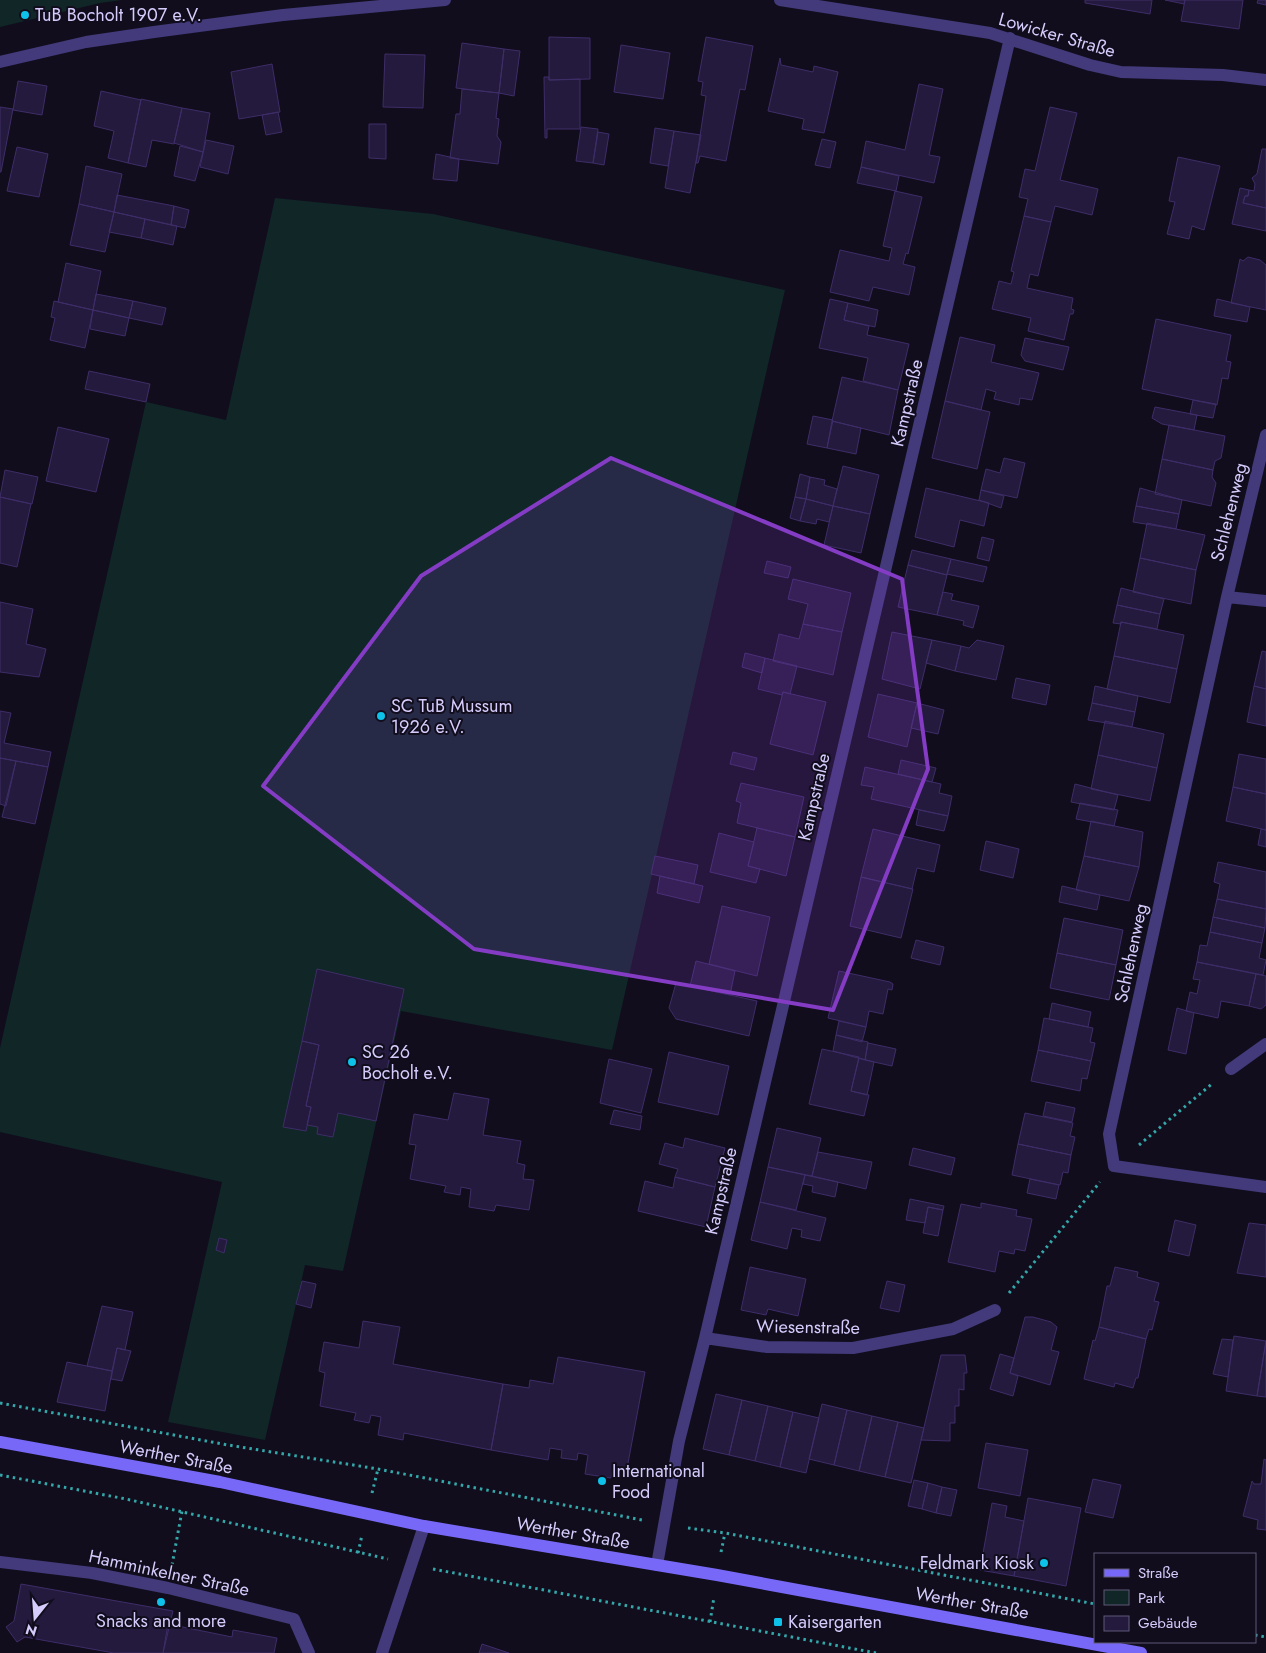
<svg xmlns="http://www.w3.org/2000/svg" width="1266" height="1653" font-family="Jost,sans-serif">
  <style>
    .green { fill: #102627 }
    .building { fill: #241a3d; stroke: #3e2d68 }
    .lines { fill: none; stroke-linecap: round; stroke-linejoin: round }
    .path { stroke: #34a7a9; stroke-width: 3; stroke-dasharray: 2.5 4; stroke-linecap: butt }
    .street { stroke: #423a7a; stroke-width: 12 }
    .secondary { stroke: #7768f7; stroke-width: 12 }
    .marked { fill: #843cc5; fill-opacity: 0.2; stroke: #843cc5; stroke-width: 4; stroke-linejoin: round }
    .poi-dot { fill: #0dc1e8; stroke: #110d1d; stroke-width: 2 }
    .labels { text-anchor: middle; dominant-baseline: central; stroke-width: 4; stroke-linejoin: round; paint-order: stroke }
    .poi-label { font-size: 18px; fill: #d5ccfc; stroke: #110d1d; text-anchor: start }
    .street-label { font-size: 18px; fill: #d5ccfc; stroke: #110d1d }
  </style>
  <rect width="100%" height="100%" fill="#110d1d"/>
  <path class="green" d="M0,0h122l-22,3 -100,24z
    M275,198l158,16 352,76 -173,760 -211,-39 -58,260 -38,-6 -40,175 -97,-18 54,-240 -222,-50v-84l146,-646 80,18z"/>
  <path class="building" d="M1085,0h67l-2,14 -65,-11z
    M1165,0h20l-1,4z
    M1185,0h58l-4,29 -58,-8z
    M1258,0h8v5l-9,-2z
    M549,37l41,1v41l-41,1z
    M706,37l47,9 -8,44 -5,-1 -14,72 -26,-5 -2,7h-2l10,-67 -5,-1 2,-13 -5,-1z
    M462,43l42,6 -5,44 -43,-5z
    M621,45l49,8 -7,46 -49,-7z
    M504,49l16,2 -6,45 -15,-3z
    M385,54l40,1 -2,53 -40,-1z
    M780,58l1,7 32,7 1,-6 24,6 -14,61 -22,-4 2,-10 -36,-8z
    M272,64l8,48 -41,7 -8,-47z
    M544,77h5v3l31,-1v50h-33v9h-2z
    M18,81l29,5 -5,29 -29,-5z
    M919,84l24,5 -14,66 11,2 -6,26 -73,-16 5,-26 39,9z
    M462,89l37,4 -3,25 3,1 -2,17 4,6 -3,22 -48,-6 6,-44h4z
    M101,91l40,9 -13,63 -20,-5 6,-27 -20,-5z
    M141,99l41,9 -8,36 -22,-4 -6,27 -18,-4z
    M0,107l13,2 -12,63h-1z
    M1050,107l27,6 -17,67 38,9 -6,26 -37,-9 -4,16 -27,-6 4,-17 -9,-2 6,-28 10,2z
    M182,108l28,5 -7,39 -29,-9z
    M278,112l4,20 -16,3 -4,-20z
    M369,124h17v35l-17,-1z
    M581,127l17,2 -5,34 -17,-2z
    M655,128l19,3 -6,35 -18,-3z
    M674,131l27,4 -11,58 -25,-5z
    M598,132l11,2 -5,31 -11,-2z
    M822,139l14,3 -6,26 -15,-3z
    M206,140l28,6 -6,28 -28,-7z
    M180,146l23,6 -8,29 -21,-5z
    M17,147l31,7 -9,43 -32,-6z
    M1262,149h4v59l-23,-5 2,-7h3l1,-6 5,1 1,-7 -3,-6 5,-4z
    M436,154l23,5 -2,22 -24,-2z
    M1178,157l42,9 -16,64 -12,-4 -3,13 -22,-5 8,-32 -6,-1z
    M86,166l36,8 -8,38 -35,-8z
    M861,167l38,9 -3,15 -39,-8z
    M1240,188l9,2 -1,6h-3l-2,7 23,5v23l-34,-7z
    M895,191l27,6 -14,57 -2,-1 -3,11 12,3 -6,28 -36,-8 -4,14 -39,-9 10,-42 49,11 3,-13 -9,-2z
    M117,195l57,11 -3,19 -57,-13z
    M79,204l35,8 -9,40 -35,-7z
    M174,206l15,4 -4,18 -14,-3z
    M114,212l31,7 -4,19 -32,-6z
    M1024,216l27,6 -13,54 -8,-2 -3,14 46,10 -2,11 3,1 -1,4h-3l-6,26 -36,-9 3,-13 -39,-9 7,-28 12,3 3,-12 -3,-1z
    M145,219l32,7 -4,19 -32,-7z
    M1248,257l12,3 6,5v45l-35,-7 9,-44 3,2z
    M66,263l35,8 -8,39 -35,-8z
    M96,294l37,7 -4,17 -36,-8z
    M830,299l18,4 -4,17 25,6 -2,9 42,9 -11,46 -35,-9 5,-23 -49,-10z
    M1217,299l33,8 -3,15 -33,-6z
    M54,301l39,9 -8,38 -35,-8 5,-22 -4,-1z
    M133,301l33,7 -4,17 -33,-7z
    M848,303l30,7 -3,17 -31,-7z
    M93,310l36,8 -4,18 -35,-7z
    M1156,319l75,16 -5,26 5,1 -3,17 -6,-1 -5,27 -75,-16z
    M960,337l35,8 -4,17 48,11 -7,27 -12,-2 -1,7 -25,-6 2,-7 -10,-3 -5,21 -36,-9z
    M1025,338l44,9 -6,23 -38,-9 -4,-6z
    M89,371l61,13 -4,18 -61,-13z
    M842,377l56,13 -9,45 -57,-14z
    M1193,400l23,4 -3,14 -23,-4z
    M945,401l45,11 -13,57 -45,-11z
    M1155,407l42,8 -3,15 -32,-6 -10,-6z
    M813,416l20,4 -6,28 -20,-4z
    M832,421l29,7 -5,26 -29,-6z
    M1169,425l56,11 -4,22 -6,3 -2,9 -51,-11z
    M58,427l51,12 -13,53 -50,-11z
    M1004,458l21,5 -8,35 -36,-8 5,-21 14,4z
    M1162,459l51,11 -1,7 4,6 -5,23 -56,-12z
    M843,466l36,9 -9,39 -37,-8z
    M5,470l33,7 -6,27 -32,-7z
    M800,474l10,3 -4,22 -11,-2z
    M810,477l15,3 -1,5 13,4 -4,17 -27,-7z
    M926,488l63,15 -5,23 -24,-6 -6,27 -39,-10z
    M1140,488l42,12 -3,14 -43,-8z
    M981,490l23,6 -3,12 -22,-8z
    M0,497l31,7 -14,63 -17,-4z
    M795,497l11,2 -6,22 -10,-3z
    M806,499l27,7 -4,16 -12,-3 -1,5 -16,-3z
    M833,506l37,8 -9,39 -37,-8z
    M1136,506l43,8 -3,15 -43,-7z
    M1147,523l58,12 -9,35 -56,-12z
    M982,537l12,3 -5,21 -12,-3z
    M912,550l39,9 -4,16 -39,-10z
    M1140,558l56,12 -5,34 -58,-12z
    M951,559l36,8 -4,15 -36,-8z
    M767,561l24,6 -3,11 -24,-5z
    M908,565l39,10 -10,40 -39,-8z
    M793,579l58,14 -9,39 -39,-8 5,-20 -20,-5z
    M1121,588l43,11 -4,15 -43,-9z
    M943,592l10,2 -2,6 28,6 -6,22 -10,-3 1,-4 -27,-6z
    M0,602l33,7 -7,35 20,5 -7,28 -39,-5z
    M1117,605l43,9 -3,15 -36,-7v2l-8,-1z
    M1121,622l63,13 -7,34 -63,-13z
    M803,624l39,8 -9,43 -60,-14 6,-27 20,5z
    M892,632l40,8 -12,49 -38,-10z
    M932,640l29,6 -6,25 -29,-8z
    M977,640l27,6 -8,34 -41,-9 6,-25 8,2z
    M1262,651l4,1v37l-12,-3z
    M745,653l20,5 -3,15 -20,-6z
    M1114,656l63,13 -7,34 -63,-14z
    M765,658l32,8 -7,28 -7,-2 -1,3 -24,-6z
    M1016,678l34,7 -4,20 -34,-7z
    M1095,686l43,10 -3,16 -43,-9z
    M1254,686l12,3v37l-19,-4z
    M783,692l43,10 -13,53 -43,-11z
    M878,694l39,9 -10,44 -39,-10z
    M917,703l27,7 -6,24 -27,-6z
    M1092,703l43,9 -3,15 -44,-7z
    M0,711l11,2 -7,30 47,9 -3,15 -48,-9z
    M1105,721l59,13 -7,34 -59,-13z
    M733,752l24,6 -3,12 -24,-6z
    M1239,754l27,5v35l-33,-7z
    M1098,755l59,13 -7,33 -59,-12z
    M0,758l16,3 -10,45 -6,-2z
    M901,760l35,8 -4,14 -34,-8z
    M16,761l32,6 -13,57 -33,-7z
    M865,767l76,17 -2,9 13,3 -4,20 -77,-17 3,-12 -13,-2z
    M741,783l63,14 -9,40 -58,-14 4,-20 -5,-2z
    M1075,784l43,11 -4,15 -43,-8z
    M1233,787l33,7v36l-40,-9z
    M1080,803l38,7 -4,16 -38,-7z
    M919,810l29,6 -4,15 -28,-6z
    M1091,821l52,11 -4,35 -55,-11z
    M757,828l38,9 -9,39 -38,-10z
    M873,829l67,16 -6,27 -17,-4 -5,21 -51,-12z
    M1261,829l5,1v17l-8,-2z
    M719,833l35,9 -6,24 12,3 -4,14 -46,-11z
    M986,841l33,8 -6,29 -33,-8z
    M655,856l43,9 -4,19 -43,-10z
    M1084,856l55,11 -10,34 -53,-11z
    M1218,862l48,10v37l-49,-10 3,-15 -6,-2z
    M660,876l43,10 -4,17 -42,-10z
    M861,877l52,12 -12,49 -51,-12z
    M1062,886l38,9 -3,15 -38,-8z
    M1217,899l49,10 -1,19 -52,-11z
    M722,906l48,11 -13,59 -48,-12z
    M1213,917l52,11 -3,15 -52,-11z
    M1064,918l59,12 -7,35 -59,-12z
    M1210,932l52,11 -3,15 7,2 -3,15 -66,-13 3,-17 7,1z
    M916,940l28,7 -4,18 -29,-7z
    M1057,953l59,12 -7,35 -59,-12z
    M696,961l39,10 -5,24 -40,-9z
    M1197,962l59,12 -7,32 -28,-5 -3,17 -32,-7 4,-19 7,2 3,-14 -7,-1z
    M317,969l87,20 -28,132 -38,-8 -5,24 -16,-3 1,-7 -11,-2 4,-18 -5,-1 13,-61 -17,-4z
    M839,971l51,11 3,2 -1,6 -4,-1 -5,25 -14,-3 -3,16 -38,-9z
    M1256,974l10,2v29l-5,4 -12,-3z
    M676,983l81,18 -8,35 -73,-17 -7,-11z
    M1052,1003l39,9 -3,15 -39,-8z
    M1177,1008l17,5 -8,41 -18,-4z
    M1044,1018l49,10 -3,14 5,1 -4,18 -53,-11z
    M839,1021l27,6 -4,15 -26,-7z
    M836,1035l32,7 -3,18 -32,-9z
    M302,1041l17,4 -13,61 5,1 -5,24 -23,-4z
    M868,1043l28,6 -4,17 -27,-6z
    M822,1049l37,8 -8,34 18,4 -5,21 -55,-12z
    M1038,1050l53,11 -4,18 -5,-1 -2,13 -49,-10z
    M669,1052l60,14 -11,49 -60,-13z
    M859,1058l15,4 -7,33 -16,-4z
    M609,1059l43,10 -11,44 -41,-10z
    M454,1093l35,6 -6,36 38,6 -4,22 8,2 -2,14 11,1 -5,30 -33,-5 -2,6 -25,-4 2,-18 -10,-2 -1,8 -16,-3 2,-6 -36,-7 6,-34 -7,-1 5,-30 34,6z
    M1046,1102l29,6 -3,14 -29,-6z
    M614,1110l28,6 -2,14 -30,-6z
    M1025,1113l48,10 -3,13 5,1 -4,18 -53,-11z
    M777,1128l44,10 -9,38 -44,-9z
    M685,1138l40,10 -10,39 -40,-10 3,-8 -19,-5 6,-21 18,5z
    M1018,1144l53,11 -3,18 -5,-1 -3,13 -48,-10z
    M913,1148l42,10 -4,17 -42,-10z
    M818,1152l54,10 -6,27 -54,-13z
    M768,1167l37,8 -9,35 -36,-8z
    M805,1175l33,7 -3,15 -23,-5 1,-6 -10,-2z
    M675,1177l40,10 -9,40 -68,-16 7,-30 28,7z
    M1030,1179l29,6 -3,14 -29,-6z
    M910,1199l34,7 -1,4 -15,-3 -3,16 -19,-3z
    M760,1202l66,16 -6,23 -19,-4 1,-7 -10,-2 -5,21 -36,-9z
    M981,1203l36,7 -1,6 16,3 -7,32 -10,-2 -1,5 -15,-3 -4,21 -47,-10 13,-58 20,4z
    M928,1207l15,3 -5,26 -15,-3z
    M1175,1220l21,5 -7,31 -21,-5z
    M1249,1223l17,2v52l-29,-4z
    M219,1238l8,2 -3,13 -8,-3z
    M750,1267l56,12 -8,37 -30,-7 -2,6 -25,-5z
    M1115,1267l23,5 -1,5 22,6 -5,18 5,1 -7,28 -3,-1 -3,10 -47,-12 8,-41h3z
    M302,1281l14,3 -5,24 -15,-4z
    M887,1281l18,4 -6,27 -19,-4z
    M102,1306l31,6 -8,38 -8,-2 -5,23 -25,-5z
    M1025,1317h8l18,5 6,5 -6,23 8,2 -9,33 -40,-12z
    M363,1321l37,6 -7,37 110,20 -12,66 -87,-17 -1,7 -25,-5 3,-18 -10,-2 -2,8 -15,-3 2,-7 -36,-7 5,-33 -6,-2 5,-29 35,6z
    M1099,1327l47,12 -8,39h-2l-3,10 -18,-5 -1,4 -30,-8 9,-39 2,1z
    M1234,1336l32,5 -9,55 -31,-5z
    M1222,1339l11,1 -5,37 -15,-3z
    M1266,1341v56l-9,-1z
    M117,1348l14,3 -9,30 -11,-2z
    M1000,1354l14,4 -4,15 8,3 -5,20 -23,-7z
    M941,1355h24l2,18h-3v17l-5,-1v17h-4v17h-5v18l-29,-1z
    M558,1357l87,15 -19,102 -14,-2 -1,6 -26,-4 3,-19 -10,-2 -1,7 -16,-2 1,-8 -12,-2 -2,12 -57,-10 12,-66 26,4 1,-8 23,4z
    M67,1362l45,9 -7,40 -48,-9z
    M716,1394l26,6 -13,55 -26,-6z
    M742,1400l26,6 -13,55 -26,-6z
    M822,1404l25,6 -13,55 -25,-6z
    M768,1406l25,6 -13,55 -25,-6z
    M847,1410l25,6 -13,55 -25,-6z
    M793,1412l26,6 -13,55 -26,-6z
    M872,1416l26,6 -13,55 -26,-6z
    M898,1422l26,6 -13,55 -26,-6z
    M986,1443l42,7 -8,46 -42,-8z
    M1264,1459l2,1v70l-9,-1 1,-9 -15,-4 9,-35 2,3h7z
    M1093,1479l28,6 -8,33 -28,-6z
    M914,1480l14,3 -6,26 -14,-3z
    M928,1483l14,4 -6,26 -14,-4z
    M942,1487l15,3 -6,26 -15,-3z
    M1028,1498l53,10 -15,78 -52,-10z
    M992,1503l15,3 -2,11 19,4 -10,55 -34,-6z
    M21,1584l152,27 -10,42h-49l-89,-16 -8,5 -11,-15 8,-6z
    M168,1624l64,13 1,-7 44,8 -3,15h-111z
    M482,1644l27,9h-30z"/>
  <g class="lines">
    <path class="path" d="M1139,1145l74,-62
      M1009,1293l91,-111
      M0,1403l228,42 150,24 264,51
      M0,1475l126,24 262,60
      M372,1493l6,-24
      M688,1528l37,5 370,71
      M721,1552l4,-19
      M358,1553l4,-18
      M172,1565l10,-54
      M433,1569l443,84
      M710,1622l4,-25
      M1255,1635l11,2"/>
    <path class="street" d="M780,0l210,33 100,32 31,7 102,3 43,5
      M0,62l86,-20 68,-10 129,-17 162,-15
      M1266,435l-39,162 -118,537 5,32 152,21
      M1227,597l39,4
      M1231,1069l35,-25
      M705,1338l62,9 86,1 100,-19 42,-19
      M0,1562l92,11 76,15 126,31 15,34
      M657,1565l22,-124 26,-103 305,-1300
      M382,1653l42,-127"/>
    <path class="secondary" d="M0,1442l220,40 204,44 293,49 424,78"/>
  </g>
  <path class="marked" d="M611,458l291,121 26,190 -95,241 -359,-61 -211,-163 158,-210z"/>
  <g class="poi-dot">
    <circle cx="25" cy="15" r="5"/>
    <circle cx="381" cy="716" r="5"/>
    <circle cx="352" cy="1062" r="5"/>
    <circle cx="602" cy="1481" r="5"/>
    <circle cx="1044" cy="1563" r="5"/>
    <circle cx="161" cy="1602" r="5"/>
    <rect x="773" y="1617" width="10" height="10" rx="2.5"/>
  </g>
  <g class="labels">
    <g class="poi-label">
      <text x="35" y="15">TuB Bocholt 1907 e.V.</text>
      <text x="391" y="706">SC TuB Mussum<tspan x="391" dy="21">1926 e.V.</tspan></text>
      <text x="362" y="1052">SC 26<tspan x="362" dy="21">Bocholt e.V.</tspan></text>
      <text x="612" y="1471">International<tspan x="612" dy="21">Food</tspan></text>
      <text x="1034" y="1563" text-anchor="end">Feldmark Kiosk</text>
      <text x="161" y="1621" text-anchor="middle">Snacks and more</text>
      <text x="788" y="1622">Kaisergarten</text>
    </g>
    <g class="street-label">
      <text transform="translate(1057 35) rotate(16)">Lowicker Straße</text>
      <text transform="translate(907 403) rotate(-77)">Kampstraße</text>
      <text transform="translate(1229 512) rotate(-76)">Schlehenweg</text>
      <text transform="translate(814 797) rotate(-77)">Kampstraße</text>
      <text transform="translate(1131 953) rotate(-78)">Schlehenweg</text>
      <text transform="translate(721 1191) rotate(-77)">Kampstraße</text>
      <text transform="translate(808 1327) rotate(1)">Wiesenstraße</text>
      <text transform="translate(176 1457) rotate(11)">Werther Straße</text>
      <text transform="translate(573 1533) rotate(10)">Werther Straße</text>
      <text transform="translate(169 1573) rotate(12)">Hamminkelner Straße</text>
      <text transform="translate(972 1603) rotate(10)">Werther Straße</text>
    </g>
  </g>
  <rect x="1094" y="1553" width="162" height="90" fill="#110d1d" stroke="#5f5976"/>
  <rect x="1104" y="1569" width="25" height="8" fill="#7768f7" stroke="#5f5976"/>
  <text x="1138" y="1578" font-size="15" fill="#d5ccfc">Straße</text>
  <rect x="1104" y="1590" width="25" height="15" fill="#102627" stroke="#5f5976"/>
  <text x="1138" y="1603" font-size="15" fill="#d5ccfc">Park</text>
  <rect x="1104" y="1616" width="25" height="15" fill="#241a3d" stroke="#5f5976"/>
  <text x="1138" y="1628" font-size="15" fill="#d5ccfc">Gebäude</text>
  <g transform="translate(35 1618) rotate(197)" stroke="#110d1d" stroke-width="4" paint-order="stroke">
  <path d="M0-4L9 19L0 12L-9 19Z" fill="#d5ccfc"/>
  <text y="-8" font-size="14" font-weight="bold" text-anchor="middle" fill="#d5ccfc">N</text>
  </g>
</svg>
